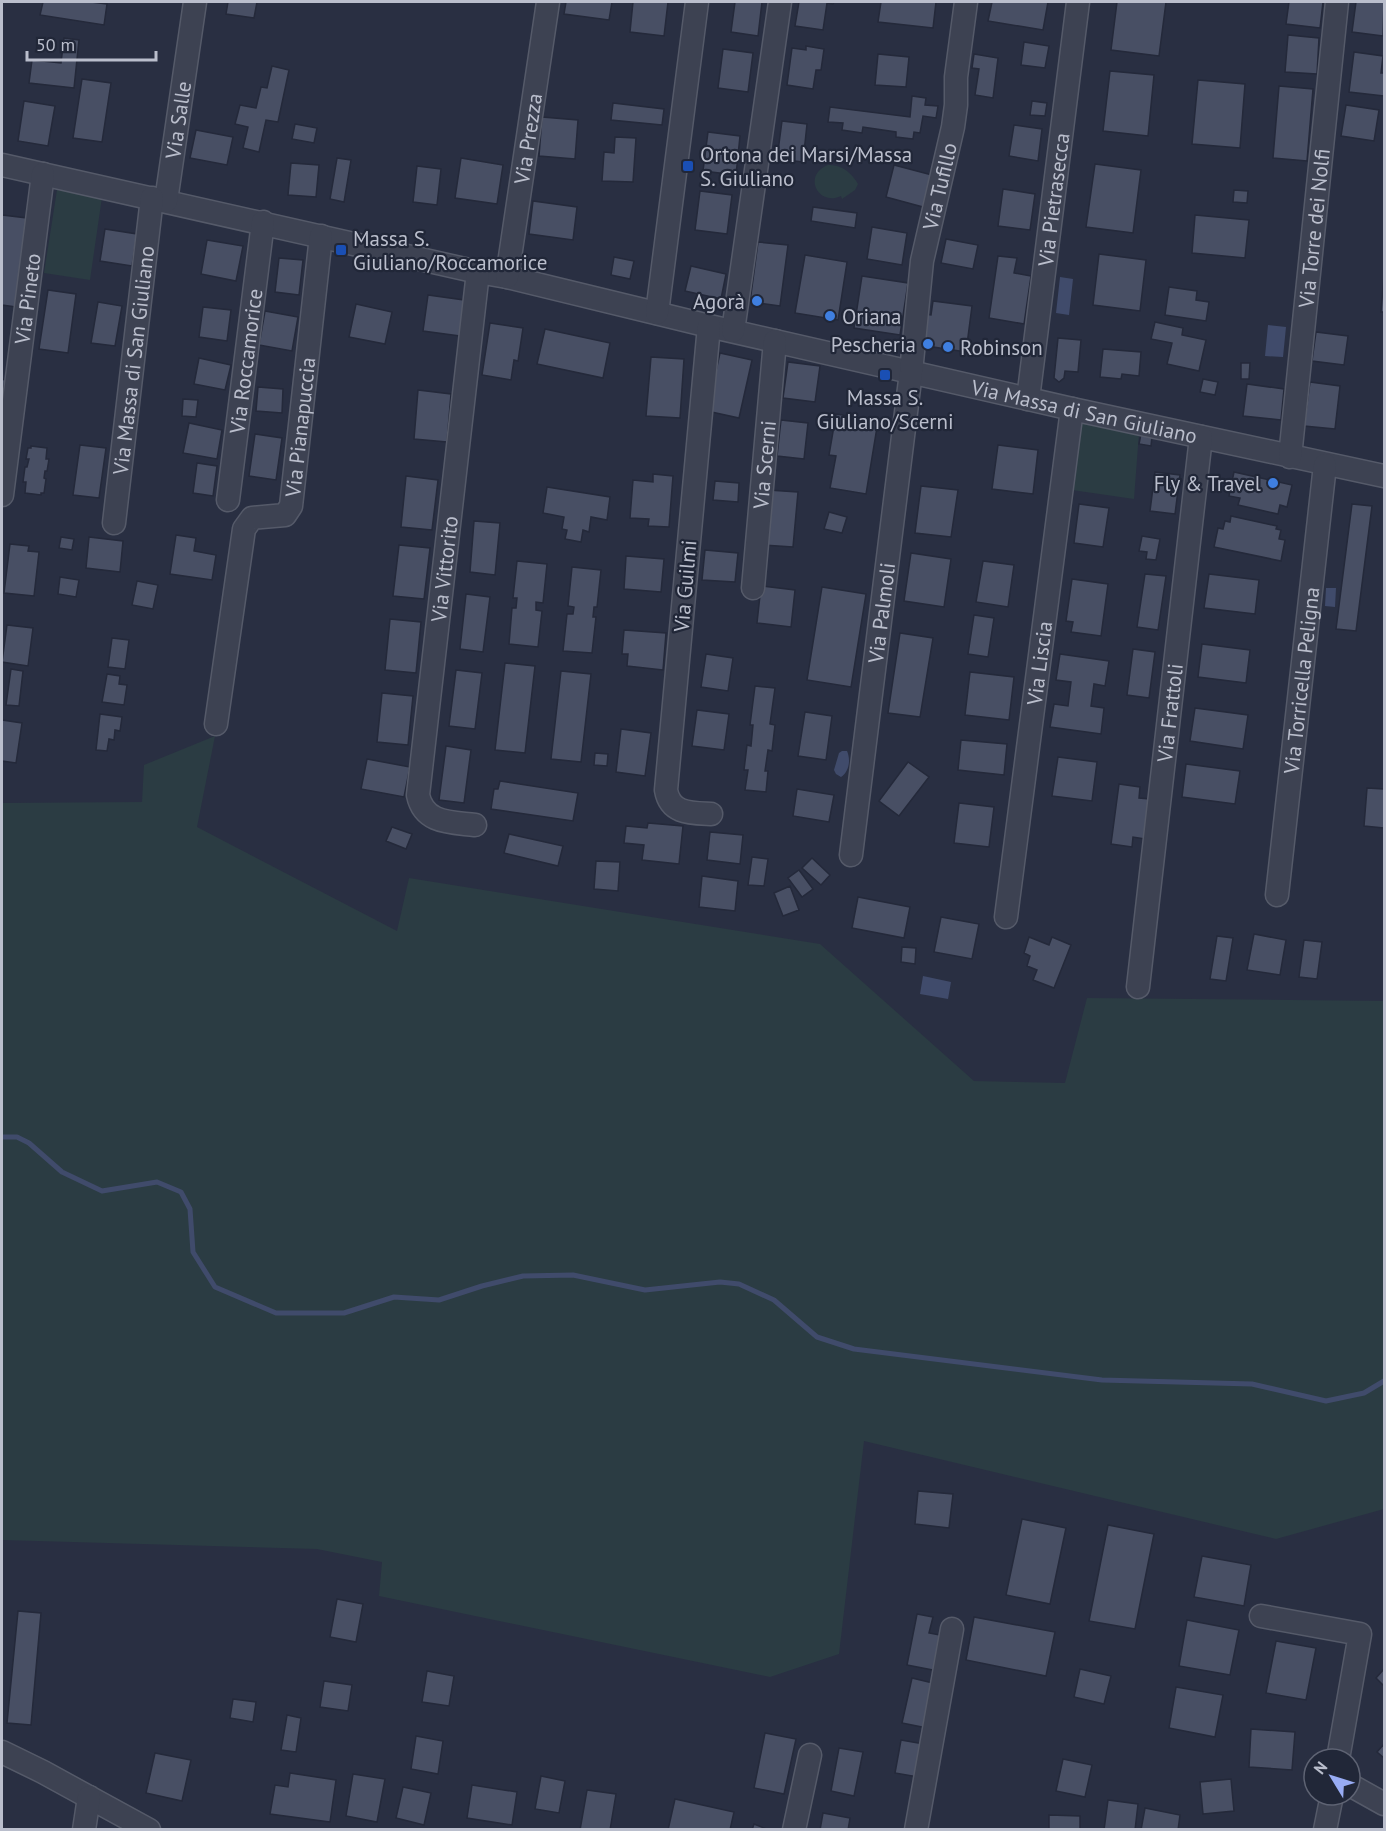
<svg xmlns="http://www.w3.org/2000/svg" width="1386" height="1831" font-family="'PT Sans',sans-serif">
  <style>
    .green { fill: #2b3c43 }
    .water { fill: #404b6b }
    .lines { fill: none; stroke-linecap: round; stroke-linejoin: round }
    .stream { stroke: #404b6b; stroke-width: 5 }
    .building { fill: #484f64; stroke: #24293a; stroke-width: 1.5 }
    .minor-casing { stroke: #555a69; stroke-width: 25 }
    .minor { stroke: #3d4252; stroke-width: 22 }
    .transit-dot { fill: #1a4fb4; stroke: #212738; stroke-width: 2 }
    .shop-dot { fill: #3f7fe0; stroke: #212738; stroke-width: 2 }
    .labels { text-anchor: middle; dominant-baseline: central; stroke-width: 4.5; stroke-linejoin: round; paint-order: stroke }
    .street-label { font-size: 21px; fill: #babecc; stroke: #212738 }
    .poi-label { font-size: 21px; fill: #babecc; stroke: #212738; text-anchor: start }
  </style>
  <rect width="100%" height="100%" fill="#292f42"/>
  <path class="green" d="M828,165c13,-1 24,8 30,19l-3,6 -13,9 -1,-3c-23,11 -39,-21 -13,-31z
    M57,190l45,7 -12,83 -46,-7z
    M1075,419l64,14 -5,66 -69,-10z
    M215,736l-18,91 200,104 12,-53 411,66 154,137 91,2 22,-85 297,3v508l-108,30 -412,-98 -25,213 -69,23 -391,-81 3,-34 -65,-13 -315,-9v-737l140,-1 2,-37z"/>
  <path class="water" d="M1060,277l13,2 -4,36 -13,-2z
    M1268,325l18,2 -3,30 -18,-1z
    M1326,588h10l-1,19 -10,-1z
    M842,751h5c4,9 2,21 -6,26l-5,-3 -2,-4 5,-17z
    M923,976l28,6 -3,17 -28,-5z"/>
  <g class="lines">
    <path class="stream" d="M2,1137h15l12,6 33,29 40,19 55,-9 24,10 9,17 3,43 22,35 61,26h68l50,-16 45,3 43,-14 41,-10 50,-1 72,15 75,-8 19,2 35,16 43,37 37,12 248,31 150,4 74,17 38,-8 20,-12"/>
  </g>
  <path class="building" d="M43,2h48l16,2 -3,21 -64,-10z
    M228,2h29l-3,16 -28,-4z
    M566,2h46l-3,18 -45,-6z
    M633,2h35l-4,34 -34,-4z
    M735,2h27l-4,34 -27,-4z
    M799,2h35l-1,2 -6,-1 -4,27 -28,-4z
    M881,2h55l-3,26 -55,-6z
    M992,2h56l-5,28 -55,-9z
    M1117,2h49l-7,54 -48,-6z
    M1289,2h34l-3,26 -34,-4z
    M1356,2h28l-1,34 -31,-4z
    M1288,35l31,3 -2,36 -32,-2z
    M64,38l15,2 -5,48 -45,-5 3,-23 29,3z
    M1024,42l25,4 -4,22 -24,-3z
    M806,46l18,3 -3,21h-5l-3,19 -26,-4 5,-37 14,2z
    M723,49l30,4 -5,39 -30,-4z
    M1354,52l29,4 -2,17h3v23l-35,-4z
    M878,54l31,3 -3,30 -31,-2z
    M974,54l24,4 -5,40 -18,-3 4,-26 -7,-1z
    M272,66l17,4 -11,52 -12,-2 -7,32 -16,-4 5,-21 -13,-3 5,-19 16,3 5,-21 6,1z
    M1110,71l44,4 -6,61 -45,-5z
    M82,79l29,4 -9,59 -29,-4z
    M1198,80l47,4 -5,64 -48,-4z
    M1279,86l34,3 -6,72 -34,-3z
    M912,96l14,2 -1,7 13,1 -2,12 -13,-2 -3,17 -6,-1 -1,7 -17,-2v-5l-33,-5 -1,6 -20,-3 1,-7 -15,-1 2,-15 80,10z
    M24,101l31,5 -7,40 -30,-5z
    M1032,101l15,2 -2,13 -15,-1z
    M613,103l51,6 -2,16 -51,-5z
    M1346,105l33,5 -5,31 -33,-5z
    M542,117l36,3 -3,39 -36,-3z
    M782,121l25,3 -4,38 -26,-3z
    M295,124l22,4 -3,15 -22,-4z
    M1014,125l28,4 -4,32 -29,-5z
    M196,130l37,7 -6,28 -37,-7z
    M708,132l32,4 -4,39 -33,-4z
    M615,137l21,1 -3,44 -31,-1 2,-29 10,1z
    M337,158l14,2 -7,42 -14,-3z
    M461,158l42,7 -6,39 -42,-6z
    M291,163l28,2 -3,32 -28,-2z
    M1095,164l46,6 -8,63 -47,-6z
    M894,165l38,10 -9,32 -37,-10z
    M417,166l24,3 -4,36 -24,-3z
    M1003,189l32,5 -5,36 -32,-4z
    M1234,190l14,1 -1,12 -14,-1z
    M700,191l32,4 -5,39 -32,-4z
    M533,201l44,6 -4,33 -44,-6z
    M813,207l44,6 -2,15 -44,-7z
    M2,215l25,3 -11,89 -14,-2z
    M1195,215l54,5 -4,38 -53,-5z
    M872,227l35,6 -5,32 -35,-6z
    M105,229l32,5 -5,32 -32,-5z
    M946,239l32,6 -5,24 -32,-6z
    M207,240l36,6 -7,35 -35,-7z
    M758,242l30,3 -8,61 -30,-4z
    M1099,254l47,6 -6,51 -47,-6z
    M805,255l42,7 -9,58 -43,-7z
    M998,256l19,2 -3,15 17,3 -7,48 -35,-6z
    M614,257l20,4 -4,18 -19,-4z
    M279,258l24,2 -4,35 -24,-3z
    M691,266l35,8 -5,25 -36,-8z
    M862,276l46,7 -8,52 -46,-7z
    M1384,276v36h-3z
    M1169,287l28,4 -1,9 13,2 -3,19 -41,-6z
    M48,290l28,4 -8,59 -29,-4z
    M428,295l36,5 -4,36 -37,-5z
    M933,301l39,5 -6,46 -46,-7 4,-31 7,1z
    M98,302l24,4 -7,40 -24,-3z
    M356,304l36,8 -7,32 -36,-7z
    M203,307l28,3 -4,31 -28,-4z
    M265,311l33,6 -6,34 -33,-6z
    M1155,322l28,6 -1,7 24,5 -7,31 -32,-7 5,-21 -21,-4z
    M490,323l33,5 -5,33 -4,-1 -3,20 -29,-5z
    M545,329l65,14 -7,35 -66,-14z
    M1316,332l32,4 -4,29 -32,-4z
    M1058,338l23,2 -3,32 -13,-1 -1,7 -5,4 -5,-4z
    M1103,349l38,3 -2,24 -17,-2 -1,5 -21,-2z
    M720,353l32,7 -13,58 -32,-7z
    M651,357l33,2 -4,59 -34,-2z
    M199,358l32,7 -6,25 -31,-6z
    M788,362l32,4 -5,36 -32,-4z
    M1241,363h9l-1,16h-8z
    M2,379l3,1 -3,22z
    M1203,379l15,3 -3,13 -15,-3z
    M1310,382l30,4 -5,43 -31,-3z
    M1247,384l37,5 -3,31 -38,-4z
    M258,387l25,2 -1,24 -26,-2z
    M418,390l33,4 -4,48 -33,-3z
    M183,399l15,1 -2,17 -14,-1z
    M836,414l42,7 -12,73 -36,-6 6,-32 -7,-1z
    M781,420l27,3 -4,36 -27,-3z
    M189,423l33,7 -5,29 -34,-6z
    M255,434l27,4 -6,42 -27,-4z
    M1141,434l11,2 -1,10 -12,-2z
    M80,445l26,3 -7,50 -26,-3z
    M998,445l40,5 -5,44 -41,-5z
    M31,446l16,2 -1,11h3l-2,12h-2l-1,7 2,1 -2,14h-3v2l-16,-2 1,-11h-3l2,-15h2l2,-8h-3l2,-11h3z
    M197,463l20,3 -4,30 -20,-3z
    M1155,472l25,3 -5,39 -25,-3z
    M1234,472l58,13 -5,22 -7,-2 -2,9 -40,-9 2,-7 -11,-2z
    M653,474l20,2 -4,51 -21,-1 1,-7 -19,-1 3,-38 20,2z
    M406,476l32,4 -6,50 -31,-3z
    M715,481l24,2 -1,19 -25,-2z
    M921,486l37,4 -7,47 -36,-4z
    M547,487l63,10 -3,23 -16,-3 -2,15 -6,-2 -2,12 -16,-3 2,-9 -5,-1 2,-12 -21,-4z
    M768,490l30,2 -5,55 -30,-2z
    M1079,504l30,4 -6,39 -29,-4z
    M1352,504l20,2 -16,125 -20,-2z
    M829,512l18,5 -5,16 -18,-4z
    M1231,516l46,10 -1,3 5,1 -2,9 6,1 -4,21 -67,-14 4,-19 5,1 2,-8 5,1z
    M474,521l26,2 -5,52 -25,-3z
    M176,535l20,3 -2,13 22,4 -4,25 -42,-6z
    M1142,536l18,3 -4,21 -10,-1 1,-7 -8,-1z
    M61,537l13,2 -2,11 -13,-2z
    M89,537l34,4 -3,31 -34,-4z
    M10,544l19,2 -1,5 11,1 -5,44 -30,-3z
    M399,545l31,3 -6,51 -31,-3z
    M705,550l33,3 -3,29 -33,-2z
    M911,553l40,6 -7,48 -40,-6z
    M626,556l38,3 -3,33 -37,-3z
    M517,561l30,3 -4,39 -7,-1v8l6,1 -4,36 -29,-3 3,-36h4l1,-10h-4z
    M983,561l31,4 -6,42 -32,-5z
    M572,567l29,3 -4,37h-3l-1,10h3l-4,36 -29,-2 4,-37h6l1,-7 -6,-1z
    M1145,574l21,2 -8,54 -21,-3z
    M1209,574l50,6 -4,34 -51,-6z
    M60,577l19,3 -3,17 -18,-3z
    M1072,579l36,5 -7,52 -30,-4 2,-10 -7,-1z
    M137,581l21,4 -5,24 -21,-4z
    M761,586l34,4 -4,37 -34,-4z
    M822,587l44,7 -15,93 -44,-7z
    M466,594l24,3 -7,55 -23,-3z
    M974,615l20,3 -6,39 -20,-3z
    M390,619l31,3 -5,51 -31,-3z
    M7,625l26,3 -5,38 -26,-4z
    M624,630l42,3 -3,37 -36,-4 1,-12h-6z
    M900,633l33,5 -13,79 -32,-4z
    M112,638l17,2 -4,29 -17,-2z
    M1202,644l48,6 -4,33 -48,-6z
    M1133,649l22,3 -6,46 -22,-3z
    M706,654l27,4 -5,33 -27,-4z
    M1060,654l49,7 -4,25 -11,-2 -3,22 13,2 -3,26 -51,-7 4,-23 14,2 3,-24 -15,-2z
    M505,663l30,3 -10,87 -30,-3z
    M11,669l12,2 -4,35 -13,-1z
    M456,670l26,3 -7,56 -26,-3z
    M561,671l30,3 -10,88 -30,-3z
    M970,672l44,5 -5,43 -44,-5z
    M107,674l13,2 -1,8 8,1 -3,20 -22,-3z
    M755,686l20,2 -5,36 5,1 -3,26 -4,-1 -3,21h3l-2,21 -21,-2 3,-20h-4l3,-25 4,1 2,-21h-3z
    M382,693l31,3 -5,49 -31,-3z
    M1195,708l53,7 -5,34 -53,-8z
    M697,710l32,4 -5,36 -32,-4z
    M805,712l27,4 -6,44 -28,-4z
    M100,714l22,3 -2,14 -5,-1 -1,10 -5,-1 -2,12 -11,-1z
    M2,720l20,3 -6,40 -14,-2z
    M621,729l30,4 -6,43 -29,-4z
    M961,740l46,4 -3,31 -46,-5z
    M446,746l25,4 -7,53 -25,-3z
    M595,753l13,1 -1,12 -13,-1z
    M1058,757l39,5 -5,39 -40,-5z
    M367,759l43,8 -6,30 -43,-8z
    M908,762l21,15 -30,39 -20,-15z
    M1186,764l54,7 -5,33 -53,-7z
    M500,781l78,12 -5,28 -82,-12 3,-20h4z
    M1119,784l21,3 -1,11 11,1 -5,40 -12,-2 -1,10 -21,-3z
    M1367,788l17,1v39l-20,-2z
    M797,789l37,6 -5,27 -36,-6z
    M959,803l35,4 -5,40 -35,-4z
    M648,823l35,3 -4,38 -37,-4 2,-15 -20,-2 2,-17 21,2z
    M392,827l20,7 -6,15 -20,-8z
    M710,832l33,3 -3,29 -33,-4z
    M509,834l54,12 -5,20 -54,-13z
    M752,857l16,2 -4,27 -16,-1z
    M812,858l18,17 -9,10 -19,-17z
    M596,861l24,1 -2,29 -24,-2z
    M799,870l14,19 -11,8 -14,-19z
    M702,876l36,5 -3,30 -36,-4z
    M790,886l9,24 -16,6 -9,-23z
    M858,897l52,10 -6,31 -52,-10z
    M941,917l38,7 -7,35 -38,-7z
    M1254,934l32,6 -6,35 -33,-5z
    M1217,936l16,2 -7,43 -16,-2z
    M1029,937l20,8 3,-8 19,8 -17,43 -21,-8 4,-10 -10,-4 3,-10 -6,-3z
    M1304,940l18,2 -5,37 -18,-2z
    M902,947l14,1 -1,16 -14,-2z
    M918,1491l35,3 -4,34 -34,-4z
    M1022,1519l44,9 -16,76 -44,-9z
    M1108,1525l46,9 -19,95 -46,-8z
    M1202,1556l49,9 -7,41 -50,-9z
    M337,1599l26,5 -7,38 -26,-5z
    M18,1611l23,2 -10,112 -24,-2z
    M917,1614l16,3 -4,16 16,3 -7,35 -31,-6z
    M974,1617l81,15 -9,44 -80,-16z
    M1187,1620l52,10 -9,45 -51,-9z
    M1276,1641l40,7 -10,52 -40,-7z
    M1080,1669l31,7 -7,28 -30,-7z
    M1384,1669v17l-8,-8z
    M427,1671l27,5 -5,30 -27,-4z
    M912,1678l25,6 -10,44 -25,-5z
    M324,1681l28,4 -4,26 -28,-4z
    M1176,1687l47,8 -8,42 -46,-9z
    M233,1699l23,3 -3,20 -23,-4z
    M287,1715l14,3 -5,34 -15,-2z
    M1251,1729l44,3 -3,38 -43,-3z
    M765,1733l31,6 -12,55 -30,-6z
    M416,1736l27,5 -5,33 -27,-5z
    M901,1740l23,4 -6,33 -23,-4z
    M1384,1744v14l-7,-6z
    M839,1748l24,4 -9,44 -23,-5z
    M155,1753l36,7 -9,41 -36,-8z
    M1063,1759l29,6 -7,32 -29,-6z
    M290,1773l46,7 -6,42 -60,-8 5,-29 13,2z
    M353,1774l32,5 -8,43 -31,-6z
    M541,1776l24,5 -6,32 -24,-4z
    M1231,1779l3,32 -31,3 -3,-32z
    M472,1785l45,7 -5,33 -45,-7z
    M403,1787l28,6 -7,32 -28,-7z
    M587,1790l29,4 -6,36h-30z
    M675,1799l59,13 -4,18h-62z
    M1108,1800l30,4 -3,26h-31z
    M1145,1808l35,7 -2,15h-37z
    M823,1813l27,5 -2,12h-28z
    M1049,1815l31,1v14h-31z
    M754,1824l15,6h-17z"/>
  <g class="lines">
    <defs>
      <g id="minor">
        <path id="s1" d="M2,165l476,107 29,5 202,49 363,83 312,67"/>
        <path id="s2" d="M166,201l29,-199"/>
        <path id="s3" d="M507,277l41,-275"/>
        <path d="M657,313l40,-311"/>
        <path d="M709,326l-43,464c4,24 25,23 45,24"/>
        <path d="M733,331l47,-329"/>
        <path id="s4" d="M1028,399l50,-397"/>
        <path id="s5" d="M1290,457l47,-455"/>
        <path id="s6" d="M2,495l41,-321"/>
        <path id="s7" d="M228,500l35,-278"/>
        <path id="s8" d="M114,523l38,-325"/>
        <path id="s9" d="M753,588l22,-247"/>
        <path id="s10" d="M216,724l28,-195 8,-11 33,-3 6,-9 30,-270"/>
        <path id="s11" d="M475,825c-24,-3 -51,-1 -57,-30l60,-523"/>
        <path id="s12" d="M851,855l60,-483 11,-111 31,-134 3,-22v-28l10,-75"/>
        <path id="s13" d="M1277,895l48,-430"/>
        <path id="s14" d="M1006,917l66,-508"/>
        <path id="s15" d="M1138,987l63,-550"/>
        <path d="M1261,1616l99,18 -22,125"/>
        <path d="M2,1752l41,20 106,58"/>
        <path d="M1350,1785l34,19"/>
        <path d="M84,1830l5,-33"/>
        <path d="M794,1830l16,-75"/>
        <path d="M916,1830l36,-201"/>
        <path d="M1325,1830l7,-35"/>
      </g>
    </defs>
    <use href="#minor" class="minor-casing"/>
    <use href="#minor" class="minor"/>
  </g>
  <g class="transit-dot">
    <rect x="682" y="160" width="12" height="12" rx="3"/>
    <rect x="335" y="244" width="12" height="12" rx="3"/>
    <rect x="879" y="369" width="12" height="12" rx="3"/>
  </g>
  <g class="shop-dot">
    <circle cx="757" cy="301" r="6"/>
    <circle cx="830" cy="316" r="6"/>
    <circle cx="928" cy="344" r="6"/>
    <circle cx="948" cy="347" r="6"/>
    <circle cx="1273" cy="483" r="6"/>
  </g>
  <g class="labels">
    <g class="street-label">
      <text stroke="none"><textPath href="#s2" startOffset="82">Via Salle</textPath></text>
      <text stroke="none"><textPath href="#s3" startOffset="140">Via Prezza</textPath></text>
      <text stroke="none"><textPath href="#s12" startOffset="675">Via Tufillo</textPath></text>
      <text stroke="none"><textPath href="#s4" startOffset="201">Via Pietrasecca</textPath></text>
      <text stroke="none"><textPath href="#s5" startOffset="230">Via Torre dei Nolfi</textPath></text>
      <text stroke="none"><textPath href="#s6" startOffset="198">Via Pineto</textPath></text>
      <text stroke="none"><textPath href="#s8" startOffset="164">Via Massa di San Giuliano</textPath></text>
      <text stroke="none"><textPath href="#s7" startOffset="140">Via Roccamorice</textPath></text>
      <text stroke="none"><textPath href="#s1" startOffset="1110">Via Massa di San Giuliano</textPath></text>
      <text stroke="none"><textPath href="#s10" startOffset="334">Via Pianapuccia</textPath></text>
      <text stroke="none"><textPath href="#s9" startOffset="124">Via Scerni</textPath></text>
      <text stroke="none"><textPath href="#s11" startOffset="298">Via Vittorito</textPath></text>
      <text transform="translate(685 586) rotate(-85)">Via Guilmi</text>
      <text stroke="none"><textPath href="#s12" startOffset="244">Via Palmoli</textPath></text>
      <text stroke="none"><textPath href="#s14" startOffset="256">Via Liscia</textPath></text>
      <text stroke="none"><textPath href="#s13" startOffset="216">Via Torricella Peligna</textPath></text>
      <text stroke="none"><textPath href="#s15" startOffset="276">Via Frattoli</textPath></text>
    </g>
    <g class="poi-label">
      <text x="700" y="154">Ortona dei Marsi/Massa<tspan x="700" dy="24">S. Giuliano</tspan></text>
      <text x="353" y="238">Massa S.<tspan x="353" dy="24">Giuliano/Roccamorice</tspan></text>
      <text x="745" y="301" text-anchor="end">Agorà</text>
      <text x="842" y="316">Oriana</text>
      <text x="916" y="344" text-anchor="end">Pescheria</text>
      <text x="960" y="347">Robinson</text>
      <text x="885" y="397" text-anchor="middle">Massa S.<tspan x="885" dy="24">Giuliano/Scerni</tspan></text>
      <text x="1261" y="483" text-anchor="end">Fly &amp; Travel</text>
    </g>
  </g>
  <rect width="1386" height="1831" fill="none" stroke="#babecc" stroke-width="6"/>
  <g transform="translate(1332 1777) rotate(308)"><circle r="28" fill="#212738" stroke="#5e6373" stroke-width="1.5"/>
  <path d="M0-4.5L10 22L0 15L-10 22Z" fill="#98acf4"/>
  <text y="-9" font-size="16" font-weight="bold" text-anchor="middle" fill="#babecc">N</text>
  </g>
  <path d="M27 51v9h129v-9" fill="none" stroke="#babecc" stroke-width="3"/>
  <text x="36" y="51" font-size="18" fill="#babecc" stroke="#212738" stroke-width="4.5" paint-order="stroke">50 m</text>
</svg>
